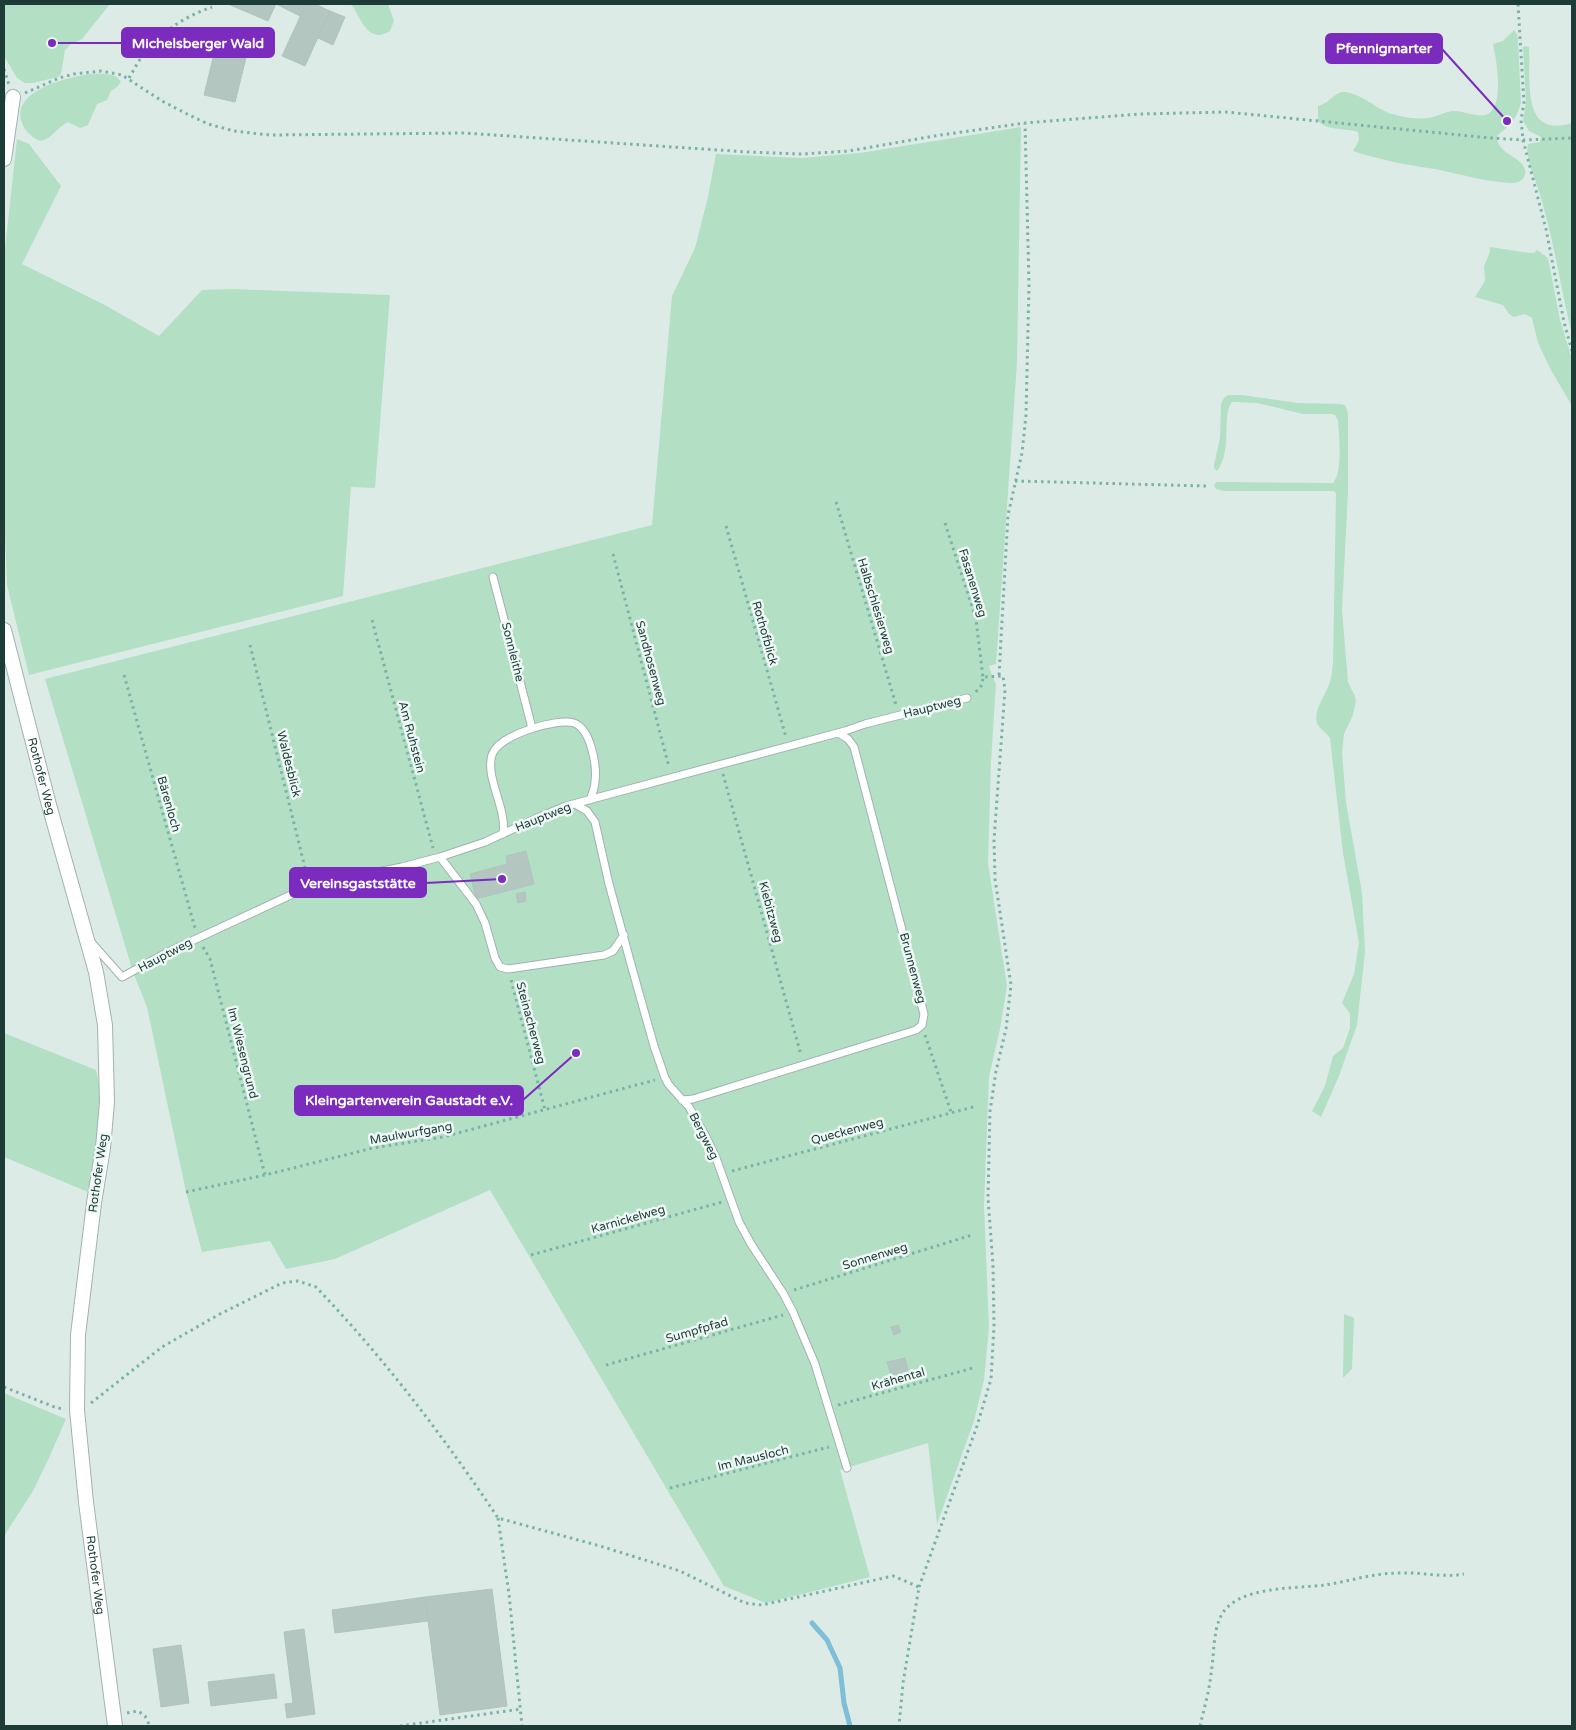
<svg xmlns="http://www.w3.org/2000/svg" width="1576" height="1730" font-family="'Varela Round',sans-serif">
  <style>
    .green { fill: #b3dfc5 }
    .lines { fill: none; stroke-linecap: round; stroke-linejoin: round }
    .stream { stroke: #7ebed7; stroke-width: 5 }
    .building { fill: #b3c6c0; stroke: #afc5bf }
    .lane-casing { stroke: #a0b3af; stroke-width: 9 }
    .street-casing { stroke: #a0b3af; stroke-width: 16 }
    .path { stroke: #7ab2a8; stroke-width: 3; stroke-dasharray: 2.5 4; stroke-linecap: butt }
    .lane { stroke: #fff; stroke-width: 7 }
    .street { stroke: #fff; stroke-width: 14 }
    .labels { text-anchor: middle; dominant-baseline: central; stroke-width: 5; stroke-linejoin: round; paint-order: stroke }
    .street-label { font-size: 12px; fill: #1d3c38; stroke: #eef8f4 }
    .leader { fill: none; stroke: #7b2cbf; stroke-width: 2 }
    .callout-dot { fill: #7b2cbf; stroke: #eef8f4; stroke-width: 2 }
    .callout { fill: #7b2cbf; stroke: #7b2cbf; stroke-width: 2 }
    .callout-label { font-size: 14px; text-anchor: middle; font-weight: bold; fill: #fff }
  </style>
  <rect width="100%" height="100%" fill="#ddebe7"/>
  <path class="green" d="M4,4h106l-28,35 -12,6 -5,5 -4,24 -3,3 -25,6h-8l-8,-5 -13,-22z
    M351,4h37l6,17 -4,10c-22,14 -29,-13 -39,-27z
    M1514,30l3,4 1,7 3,62 -4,11 -5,9 -15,13c-2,20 36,22 27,41 -2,5 -8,6 -13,6 -26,-1 -51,-9 -76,-14 -28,-4 -55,-9 -82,-18l6,-11 -1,-8c-12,-4 -31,-1 -40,-11v-15c12,-3 16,-14 26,-14 17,1 32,17 48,22 13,4 28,6 41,3 7,-2 12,-5 19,-6 11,-1 23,6 33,4 21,-5 11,-57 8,-71l10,-3z
    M1525,46l4,1c2,32 -9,92 43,76v212c-12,-50 -19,-101 -35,-150 -4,-12 -12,-29 -9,-41l12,-2 1,-5 -12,-6 -6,-10 3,-19 -3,-55z
    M90,74c11,0 25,-2 31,8l-4,5 -6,4 -4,9 -10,4 -9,21 -8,3 -12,-6c-11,5 -15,16 -27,19 -8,-2 -16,-10 -19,-18 -12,-33 47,-46 68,-49z
    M1021,127l-4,236 -21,301 -7,2 3,9 4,9 -5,78 -3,101 19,123 -7,43 -11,48 -5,128 5,122 -5,53 -10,41 -37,103 -9,-81 -88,27 30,107 -104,26 -42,-17 -234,-396 -155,69 -49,10 -16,-28 -68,11 -16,-60 -39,-185 -14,-35 -88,-293 607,-154 20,-229 23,-48 13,-51 8,-43 86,4 58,-5z
    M17,139l12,5 32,42 -39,78 83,41 54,31 43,-46 31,-1 157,6 -15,193 -24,-1 -8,109 -314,79 -22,-90 -3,-76v-251z
    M1490,247l40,6h4l3,-3 11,8 12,62 12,39v47l-21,-36 -13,-27 -6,-25 -7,-4 -11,3 -5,-3 -6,-9 -28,-8 10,-16 -1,-15 6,-14z
    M1228,395h14l56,8 42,1 5,1 3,8v79l-6,118 6,72 7,14 1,5 -3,14 -9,19 -2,18 4,50 16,91 3,59 -8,73 -18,51 -18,41 -9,-6 13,-25 8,-30 10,-8 7,-20v-14l-8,-11 12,-29 5,-31 -16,-90 -13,-115c-4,-6 -11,-9 -13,-15 -4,-14 9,-28 13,-41 2,-6 2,-13 3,-19l3,-170 -2,-2h-110l-8,-2 -2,-3 2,-4h4l113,1c10,-11 6,-47 5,-62l-3,-6 -3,-1h-29l-46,-11 -25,-1c-11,13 1,49 -15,69l-3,-3v-3l6,-27 1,-34 3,-6z
    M4,1033l92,37c11,39 -1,83 -8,122l-84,-35z
    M1344,1314l10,4 -2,51 -9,9z
    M4,1393l62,26 -18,41 -15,31 -29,45z"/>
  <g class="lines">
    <path class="stream" d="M812,1623l15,17 13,28 4,35 6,23"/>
  </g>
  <path class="building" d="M228,4h48l-8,17z
    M276,4h30l-6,12z
    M306,4h9l15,7 -25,55 -23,-10z
    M330,11l15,6 -12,28 -15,-7z
    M215,50l31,8 -11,44 -31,-7z
    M526,851l8,33 -58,15 -6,-25 37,-10 -1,-8z
    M525,892l1,9 -8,2 -2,-9z
    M898,1325l3,7 -7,3 -3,-8z
    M905,1358l4,16 -17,4 -5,-16z
    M492,1589l15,117 -67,9 -15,-118z
    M425,1597l3,24 -93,12 -3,-23z
    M304,1629l11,85 -28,4 -2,-14 8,-1 -9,-71z
    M181,1645l8,58 -28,4 -8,-58z
    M274,1674l3,24 -66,8 -3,-24z"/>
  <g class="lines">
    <defs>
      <path id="lane" d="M493,577l39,151
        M575,804l12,7 8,11 14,62 23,84 22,78 11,32 4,7 20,22 16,28 11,23 23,64 12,22 32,49 10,19 22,52 32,104
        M503,834c4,-27 -18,-55 -11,-79 6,-20 64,-37 82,-32 17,6 23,43 21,58 0,7 -3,13 -5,19
        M440,857l36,47 9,19 10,35 5,9 8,2 96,-14 9,-4 11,-16
        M91,942l31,35 46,-25 142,-66 92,-19 38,-10 45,-15 52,-24 29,-12 279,-75 20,-7 102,-26
        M682,1100l11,-1 223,-69 6,-5 2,-11 -70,-267 -6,-8 -10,-6"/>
      <g id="street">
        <path d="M4,159l9,-62"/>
        <path id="s1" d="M4,630l45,175 47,167 9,53 2,77 -4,46 -9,55 -16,132 -1,75 9,92 29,224"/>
      </g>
    </defs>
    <use href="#lane" class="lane-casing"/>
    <use href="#street" class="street-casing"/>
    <path class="path" d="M1518,4l6,99 -3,17 2,20 23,89 18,93 8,29
      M4,69l5,16
      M129,78c5,-8 9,-17 15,-24 16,-22 42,-38 68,-47
      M25,93l34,-15 15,-4 27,-3 21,4 40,26 27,14 19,9 26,7 36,4 194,-2 284,19 54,2 47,-3 85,-15 91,-13 115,-9 86,-2 265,26 32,2 49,-2
      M1015,481l191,5
      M836,502l60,203
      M945,523l31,96 7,59
      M726,526l60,211
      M613,554l56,213
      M372,620l61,228
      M250,645l57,231
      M124,675l71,253
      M999,675l9,-160 14,-62 4,-38 3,-130 -4,-162
      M723,774l78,281
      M203,947l7,12 55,216
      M511,980l34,130
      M925,1035l26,77
      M732,1171l245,-65
      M186,1192l79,-17 108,-27 70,-11 212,-57
      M531,1255l191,-53
      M794,1290l178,-55
      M606,1365l177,-50
      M4,1387l53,21 7,1
      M91,1403l71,-56 56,-32 64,-32 16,-2 18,6c68,71 128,150 182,231l102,28 80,25 65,32 17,2 131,-29 26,11 -16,96 -4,43
      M838,1405l135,-37
      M670,1488l159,-41
      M498,1518l11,76 13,132
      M919,1587l58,-161 14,-47 3,-53 -1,-61 -5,-67 2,-87 6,-40 10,-42 5,-44 -16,-106 -1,-39 11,-150 -2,-14 -20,1 -1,8 -7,8
      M127,1713l11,-2 7,5 5,10
      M400,1726l121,-17
      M1200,1726c4,-17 9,-34 11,-52 3,-17 2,-41 9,-56 14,-33 76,-29 105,-33 25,-4 49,-12 75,-12 22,-1 43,5 64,1"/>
    <use href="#lane" class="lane"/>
    <use href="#street" class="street"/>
  </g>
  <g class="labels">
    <g class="street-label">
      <text transform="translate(973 583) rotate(73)">Fasanenweg</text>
      <text transform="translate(876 606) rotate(73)">Halbschlesierweg</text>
      <text transform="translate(765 633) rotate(74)">Rothofblick</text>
      <text transform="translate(513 652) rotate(76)">Sonnleithe</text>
      <text transform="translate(651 663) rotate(75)">Sandhosenweg</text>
      <text transform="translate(932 707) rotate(-14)">Hauptweg</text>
      <text transform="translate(412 737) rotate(75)">Am Ruhstein</text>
      <text transform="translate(289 764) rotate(76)">Waldesblick</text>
      <text stroke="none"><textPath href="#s1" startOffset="151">Rothofer Weg</textPath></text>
      <text transform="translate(169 804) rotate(74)">Bärenloch</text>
      <text transform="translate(543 817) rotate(-22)">Hauptweg</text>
      <text transform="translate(771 912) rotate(75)">Kiebitzweg</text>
      <text transform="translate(165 955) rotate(-28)">Hauptweg</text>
      <text transform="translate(913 968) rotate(75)">Brunnenweg</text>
      <text transform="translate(531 1023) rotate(75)">Steinacherweg</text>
      <text transform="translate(243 1053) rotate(76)">Im Wiesengrund</text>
      <text transform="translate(847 1131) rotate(-15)">Queckenweg</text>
      <text transform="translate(411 1133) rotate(-10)">Maulwurfgang</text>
      <text transform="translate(704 1136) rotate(63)">Bergweg</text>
      <text transform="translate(98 1173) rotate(-82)">Rothofer Weg</text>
      <text transform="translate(628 1219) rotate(-16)">Karnickelweg</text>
      <text transform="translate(875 1256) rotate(-17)">Sonnenweg</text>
      <text transform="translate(697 1330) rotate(-16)">Sumpfpfad</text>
      <text transform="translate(898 1379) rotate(-16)">Krähental</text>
      <text transform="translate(753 1458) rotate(-14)">Im Mausloch</text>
      <text stroke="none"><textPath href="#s1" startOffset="961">Rothofer Weg</textPath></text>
    </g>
  </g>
  <path class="leader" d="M52 43L122 43M1507 121L1442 49M502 879L426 883M576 1053L523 1100"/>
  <g class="callout-dot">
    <circle cx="52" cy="43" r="5"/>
    <circle cx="1507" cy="121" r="5"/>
    <circle cx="502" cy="879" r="5"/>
    <circle cx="576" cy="1053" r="5"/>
  </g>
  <g class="callout">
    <rect x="122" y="28" width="152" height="29" rx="5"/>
    <rect x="1326" y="34" width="116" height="29" rx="5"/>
    <rect x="290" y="868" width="136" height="29" rx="5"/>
    <rect x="295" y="1086" width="228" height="29" rx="5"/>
  </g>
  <g class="callout-label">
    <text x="198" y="48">Michelsberger Wald</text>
    <text x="1384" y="53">Pfennigmarter</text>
    <text x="358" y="888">Vereinsgaststätte</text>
    <text x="409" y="1105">Kleingartenverein Gaustadt e.V.</text>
  </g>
  <rect width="1576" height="1730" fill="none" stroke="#1d3c38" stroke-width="10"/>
</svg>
